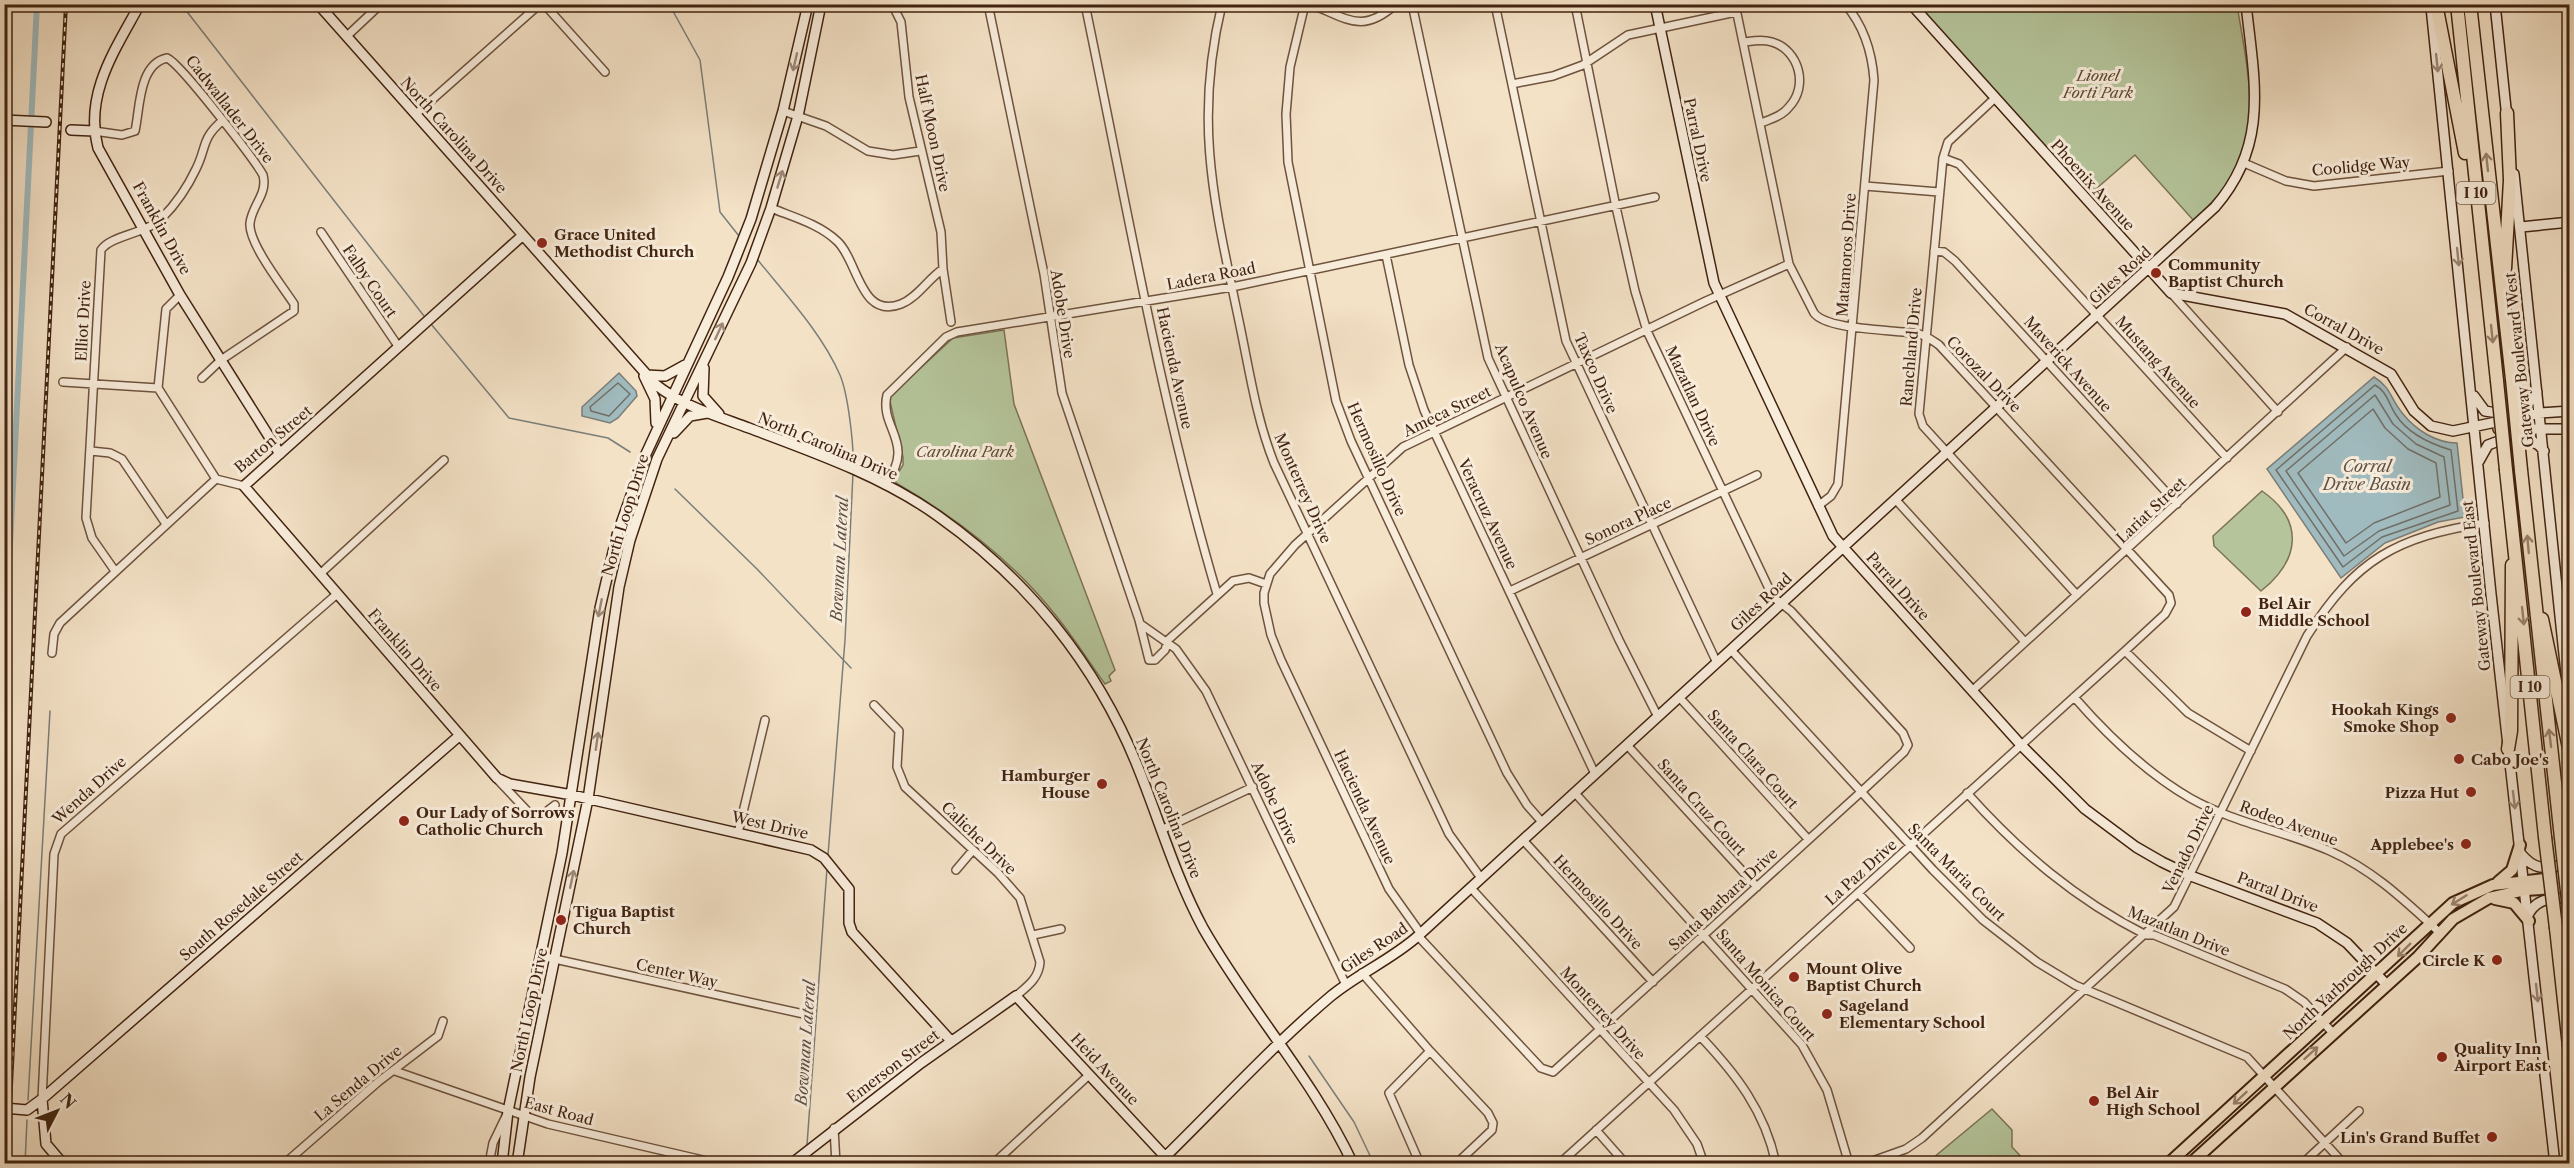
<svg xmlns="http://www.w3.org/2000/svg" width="2574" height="1168" font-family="'Libre Caslon Text',serif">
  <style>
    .green { fill: #b5c49a; stroke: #7b7455; stroke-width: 1.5 }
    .water { fill: #a0bbbf; stroke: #7a7e79; stroke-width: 1.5 }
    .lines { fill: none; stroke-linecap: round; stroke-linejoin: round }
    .shore { stroke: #706f68; stroke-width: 1.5 }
    .stream { stroke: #7a7e79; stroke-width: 1.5 }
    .canal { stroke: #a0bbbf; stroke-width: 6 }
    .street-casing { stroke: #6e533e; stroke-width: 10 }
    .secondary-casing { stroke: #412310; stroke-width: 12 }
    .primary-casing { stroke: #412310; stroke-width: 14 }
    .highway-casing { stroke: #412310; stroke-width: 15 }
    .street { stroke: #f8ecdb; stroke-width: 7 }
    .secondary { stroke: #f8ecdb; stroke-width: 9 }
    .primary { stroke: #f4e2c7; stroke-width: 10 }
    .highway { stroke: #f4e2c7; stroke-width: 12 }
    .rail-casing { stroke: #412310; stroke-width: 4 }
    .rail { stroke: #f8ecdb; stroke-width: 1.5; stroke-dasharray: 4.5; stroke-linecap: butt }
    .highway-bridge-casing { stroke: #412310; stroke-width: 15; stroke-linecap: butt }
    .highway-bridge { stroke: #f4e2c7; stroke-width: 12 }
    .oneway { stroke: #9c8876 }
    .oneway2 { stroke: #9a826c }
    .poi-dot { fill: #8f2418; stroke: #f8ecdb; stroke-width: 2 }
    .labels { text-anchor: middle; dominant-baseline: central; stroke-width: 6; stroke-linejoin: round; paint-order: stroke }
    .shield { fill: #f8ecdb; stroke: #785f4d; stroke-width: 1.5 }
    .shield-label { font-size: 14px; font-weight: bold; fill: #412310 }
    .park-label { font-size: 15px; font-style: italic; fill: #5e4b32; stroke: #f8ecdb }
    .street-label { font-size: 15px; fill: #412310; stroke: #f8ecdb }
    .poi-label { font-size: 15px; font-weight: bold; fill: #412310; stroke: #f8ecdb; text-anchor: start }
    .water-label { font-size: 16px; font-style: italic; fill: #5e5145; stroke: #f8ecdb }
  </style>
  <rect width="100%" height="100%" fill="#f4e2c7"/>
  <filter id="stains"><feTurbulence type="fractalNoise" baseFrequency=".00333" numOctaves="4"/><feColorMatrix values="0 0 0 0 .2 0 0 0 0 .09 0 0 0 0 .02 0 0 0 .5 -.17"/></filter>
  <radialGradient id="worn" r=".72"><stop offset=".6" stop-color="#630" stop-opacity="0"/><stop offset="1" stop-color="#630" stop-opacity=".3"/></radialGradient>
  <path class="green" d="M1921,4h261l23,3 2,-2h30c8,50 22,104 4,154 -9,24 -29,43 -47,62l-59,-66 -46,40 -170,-189z
    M1004,330l10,74 101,266 -6,6 2,5 -6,3c-16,-22 -31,-46 -48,-67 -44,-56 -100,-99 -161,-134l-1,-5 8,-13v-8l-14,-60 64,-59z
    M2262,491c43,30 38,69 -1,100l-47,-45 -1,-10z
    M1992,1109l20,21v17l15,16h-100z"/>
  <path class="water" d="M619,373l17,18 1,5 -19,22 -8,5 -28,-7v-9z
    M2374,377c18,11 16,22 29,37 13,16 33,29 54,29l8,74 -27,5 -53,21 -44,35 -74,-109z"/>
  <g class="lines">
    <path class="shore" d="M618,383l12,11 -21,22 -18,-5 -1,-4z
      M2375,385c12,6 14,20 21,30 12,19 35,29 55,35l7,61 -76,26 -39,30 -67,-97z
      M2375,395l18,29 23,20 28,13 6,48 -71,26 -35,25 -58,-85z
      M2373,409l12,19 23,21 28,14 4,34 -66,26 -28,20 -48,-70z"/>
    <path class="stream" d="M181,4l243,312
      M669,4l31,56 20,152 19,24
      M757,259c29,36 64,73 83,116 8,19 14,70 13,91
      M431,324l78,94 99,20 22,14
      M675,489l82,80 94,99
      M828,855l17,-215 8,-167
      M1309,1056l45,66 20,42
      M28,1100l22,-389
      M807,1145l20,-277
      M25,1164l2,-44
      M806,1164l1,-8"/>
    <path class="canal" d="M4,666l33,-662"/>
    <defs>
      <path id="street" d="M544,4l61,68
        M892,4l9,18 8,75 32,135 2,37 8,53
        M988,4l56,270 18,119 77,227 10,40h6l10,-10 3,-10
        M1085,4c41,197 75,397 132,590
        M1222,4c-29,120 -7,201 17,317 10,47 17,97 35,142l175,371 32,44
        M1305,4l-15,63 -4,47 2,48 48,239 15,40 156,332 20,32 15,17
        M1310,4c37,14 52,31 86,0
        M1412,4l76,354 131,282 39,77
        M1495,4l71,337 151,322
        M347,36l34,-32
        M1744,42c9,-1 18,-3 28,0 27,8 37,44 17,65 -7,9 -18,12 -28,16
        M1512,84l41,-8 30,-11 45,-30 108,-23
        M1994,99l-46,43 -5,16 -24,256 4,12 154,169
        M783,111l43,15 42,25 25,4 27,-4
        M416,114l124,-110
        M94,131l28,4 13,-4c5,-21 3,-67 32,-73 13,5 87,101 96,117 5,19 -11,30 -13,48 -2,20 33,64 44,81v7l-73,49 -19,18
        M1943,158l16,6 268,294
        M2244,163l42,18 28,5 135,-15
        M1865,186l74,6
        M771,208c22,9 48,16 66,33 21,19 23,79 64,63 16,-6 27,-25 42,-35
        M321,232l77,114
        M1934,251l10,1 11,9 222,243
        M1386,255l23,110 15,45 171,364
        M2171,293l107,119
        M180,295l-14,14 -8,79 58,91
        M63,382l95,6
        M91,451l19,2 12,6 44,65
        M216,479l28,7
        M885,485c32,-43 -6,-56 2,-90l59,-58 11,-5 275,-45 423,-90
        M1896,500l129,142
        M1818,506l13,-10 7,-12 36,-404c-2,-28 -10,-54 -29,-76
        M115,571l-23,-33 -6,-20 15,-268c10,-15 45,-16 61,-32 13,-13 26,-32 34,-49 11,-22 5,-30 26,-48
        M320,574l124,-114
        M1510,591l247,-116
        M1142,625l34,24 30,42 140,294
        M1168,640l65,-59 16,-3 17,6
        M1731,650l202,220 50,50 54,42 38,23 172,72 97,107
        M2125,651l63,62 63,38
        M52,653l2,-19 6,-11 156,-144
        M1973,690l374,-343
        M1679,697l129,142
        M2074,697c34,39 71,75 116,101 44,25 94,33 140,53 43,19 75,50 109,81
        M874,705l25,26 -2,36 8,20 93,86 22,25 20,64c-1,16 -12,24 -24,34
        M1627,745l130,142
        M498,780l33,35h11l13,-10
        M1575,793l227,252 25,45 22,74
        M1967,793c53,59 108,106 179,142h8l131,54 19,13 29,31
        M1161,830l92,-43
        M738,833l27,-113
        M1523,840l130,142
        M956,870l17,-20
        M1471,888l203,222 23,34 7,20
        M1858,893l52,55
        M1421,934l-32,-45 -108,-229 -10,-25 -7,-32v-10l6,-19 25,-29 108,-98 303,-146 83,-37
        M1033,935l28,-6
        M1418,936l123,132 12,4 308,-280 43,-40 4,-7 -5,-12 -112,-122 -18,-14 -126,-266 -12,-40 -19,-84 -41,-203
        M541,956l267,59
        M1362,973l68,78
        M1700,1036c36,38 65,75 76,128
        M395,1071l153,53 172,40
        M42,1099l12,-245 7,-20 276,-240
        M834,1128l2,36
        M1596,1130l30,34
        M284,1164l94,-82 60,-46 5,-15
        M489,1164l4,-21 13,-27
        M993,1164l96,-89
        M1420,1164l-31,-71 41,-42 58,62 5,10 -1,7 -36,34
        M1559,1164l566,-513 40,-37 6,-11 -2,-8 -230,-250c-6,-4 -12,-9 -20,-11 -24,-5 -91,-3 -105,-21l-25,-49 -54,-260
        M1864,1164l42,-15 16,-11 252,-231 133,-271c49,-77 89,-99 178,-113
        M2302,1164l57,-53"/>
      <path id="secondary" d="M140,4c-25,46 -56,90 -42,144l82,147 100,159
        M318,4l337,380c27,22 62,32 94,44 64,24 133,48 189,88 89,63 158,148 199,249 22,54 38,111 66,163 46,81 110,151 150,236
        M1655,4l59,279 119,253 188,209 64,64 51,38 26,15 29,14 126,47 30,20 40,42
        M1911,4l260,289 114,21 106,60 23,37 17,15 22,5 86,-18 31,-2
        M2495,4l12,114
        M2431,7l60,587 64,570
        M4,120l42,2
        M71,130l23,1
        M2514,174l56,538
        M2521,227l49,-5
        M523,235l-279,251 253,292 13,6 62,11 239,55 13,8 25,31v34l3,9 99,109
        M704,368l-1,28 16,18
        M646,375l19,1 20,-11
        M644,376l11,23 1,24
        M2474,396l11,15c18,4 43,-1 52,-19
        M2498,429h72
        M674,433l16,-17 17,-3
        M2479,461l9,-16c19,-8 42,-13 56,6
        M2521,854c16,19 26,13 49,10
        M2528,915c9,-18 24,-16 42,-18
        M42,1099l4,45 17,20
        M4,1108l23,2 15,-11 417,-363
        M1165,1157c55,-54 108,-112 166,-161 28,-23 60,-36 87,-60l797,-729c55,-63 39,-127 31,-203
        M502,1164l6,-53 54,-258 38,-245 17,-73 28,-79 83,-179 23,-58 32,-108 25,-107
        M517,1164l13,-87 58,-278 31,-212 11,-47 27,-81 94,-196 20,-55 27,-92 23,-112
        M791,1164l130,-101 95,-67 156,168"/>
      <path id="primary" d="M2498,882l14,-12 8,-25
        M2495,899l19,4 15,18
        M2168,1164l285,-261 40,-18 77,-9
        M2190,1164l228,-207 35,-38 36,-21 36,-8 45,-3"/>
      <path id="highway" d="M2436,4l29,149
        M2457,4l40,377
        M2470,4l42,375
        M2505,269l5,-89 -3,-67
        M2506,470l39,367
        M2521,470l40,368
        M2542,619l28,134
        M2508,749l3,-18 1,-166
        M2556,928l14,127"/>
    </defs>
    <use href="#street" class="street-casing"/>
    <use href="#secondary" class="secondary-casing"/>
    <use href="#primary" class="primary-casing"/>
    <use href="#highway" class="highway-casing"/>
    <use href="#street" class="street"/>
    <use href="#secondary" class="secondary"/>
    <use href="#primary" class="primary"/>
    <use href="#highway" class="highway"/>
    <defs>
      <path id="rail" d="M7,1164l59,-1160"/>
    </defs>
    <use href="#rail" class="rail-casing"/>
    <use href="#rail" class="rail"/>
    <defs>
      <path id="highway-bridge" d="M2512,379l9,91
        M2497,381l9,89
        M2545,837l11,91
        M2561,838l9,80"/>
    </defs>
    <use href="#highway-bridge" class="highway-bridge-casing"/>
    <use href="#highway-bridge" class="highway-bridge"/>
  </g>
  <defs><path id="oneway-shaft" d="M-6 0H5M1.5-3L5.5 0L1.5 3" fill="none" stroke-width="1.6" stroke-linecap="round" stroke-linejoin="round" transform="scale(1.5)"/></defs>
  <g class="oneway">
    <use href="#oneway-shaft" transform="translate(795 62) rotate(103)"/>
    <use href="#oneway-shaft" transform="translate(2437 63) rotate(84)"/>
    <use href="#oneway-shaft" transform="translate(780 179) rotate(-73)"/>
    <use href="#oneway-shaft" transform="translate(2458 257) rotate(84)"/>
    <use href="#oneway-shaft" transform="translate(719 331) rotate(-65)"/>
    <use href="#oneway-shaft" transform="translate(600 608) rotate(101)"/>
    <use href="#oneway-shaft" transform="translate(597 741) rotate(-82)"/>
    <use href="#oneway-shaft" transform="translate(2514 800) rotate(83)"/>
    <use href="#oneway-shaft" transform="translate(572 879) rotate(-78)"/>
    <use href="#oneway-shaft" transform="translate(2537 993) rotate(84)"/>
  </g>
  <g class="oneway2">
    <use href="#oneway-shaft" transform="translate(2487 162) rotate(-96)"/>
    <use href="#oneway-shaft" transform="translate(2492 334) rotate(84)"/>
    <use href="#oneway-shaft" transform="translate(2528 544) rotate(-95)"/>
    <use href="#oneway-shaft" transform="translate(2523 616) rotate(84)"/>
    <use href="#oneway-shaft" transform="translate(2550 738) rotate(-97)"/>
    <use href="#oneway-shaft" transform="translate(2459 900) rotate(148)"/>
    <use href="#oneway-shaft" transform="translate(2404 950) rotate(135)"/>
    <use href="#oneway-shaft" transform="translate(2311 1053) rotate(-42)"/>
    <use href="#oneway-shaft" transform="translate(2240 1098) rotate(137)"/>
  </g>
  <g class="poi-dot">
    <circle cx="542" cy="243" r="6"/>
    <circle cx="2156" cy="273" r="6"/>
    <circle cx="2246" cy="612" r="6"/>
    <circle cx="2451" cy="718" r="6"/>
    <circle cx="2459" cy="759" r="6"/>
    <circle cx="1102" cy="784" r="6"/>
    <circle cx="2471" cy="792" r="6"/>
    <circle cx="404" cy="821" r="6"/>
    <circle cx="2466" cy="844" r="6"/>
    <circle cx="561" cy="920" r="6"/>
    <circle cx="2497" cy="960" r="6"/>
    <circle cx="1794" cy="977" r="6"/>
    <circle cx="1827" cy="1014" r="6"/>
    <circle cx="2442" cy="1057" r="6"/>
    <circle cx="2094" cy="1101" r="6"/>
    <circle cx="2492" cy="1137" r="6"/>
  </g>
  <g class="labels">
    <g class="shield">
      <rect x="2456.5" y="182" width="39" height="22" rx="4.5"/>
      <rect x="2510.5" y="676" width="39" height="22" rx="4.5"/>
    </g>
    <g class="shield-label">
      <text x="2476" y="193">I 10</text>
      <text x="2530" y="687">I 10</text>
    </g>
    <g class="park-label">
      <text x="2098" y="75">Lionel<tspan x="2098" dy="17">Forti Park</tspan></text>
      <text x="965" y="451">Carolina Park</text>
    </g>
    <g class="street-label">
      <text transform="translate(230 109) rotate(52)">Cadwallader Drive</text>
      <text transform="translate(933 133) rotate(78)">Half Moon Drive</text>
      <text transform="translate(454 135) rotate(48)">North Carolina Drive</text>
      <text transform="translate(1698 140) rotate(78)">Parral Drive</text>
      <text transform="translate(2361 166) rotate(-5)">Coolidge Way</text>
      <text transform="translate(2093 185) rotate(48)">Phoenix Avenue</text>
      <text transform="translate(162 228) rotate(61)">Franklin Drive</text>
      <text transform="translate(1846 255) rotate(-86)">Matamoros Drive</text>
      <text transform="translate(2120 275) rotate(-42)">Giles Road</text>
      <text transform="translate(1211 276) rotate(-11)">Ladera Road</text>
      <text transform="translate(370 281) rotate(56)">Falby Court</text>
      <text transform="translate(1063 314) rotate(81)">Adobe Drive</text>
      <text transform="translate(83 321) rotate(-87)">Elliot Drive</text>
      <text transform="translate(2344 329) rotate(29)">Corral Drive</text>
      <text transform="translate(1911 347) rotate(-85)">Ranchland Drive</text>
      <text transform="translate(2519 360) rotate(-96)">Gateway Boulevard West</text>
      <text transform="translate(2158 362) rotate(48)">Mustang Avenue</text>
      <text transform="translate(2068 364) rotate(48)">Maverick Avenue</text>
      <text transform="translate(1175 368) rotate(78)">Hacienda Avenue</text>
      <text transform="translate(1596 373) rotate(66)">Taxco Drive</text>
      <text transform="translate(1984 374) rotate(46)">Corozal Drive</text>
      <text transform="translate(1693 396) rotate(65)">Mazatlan Drive</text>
      <text transform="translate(1524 401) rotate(67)">Acapulco Avenue</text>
      <text transform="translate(1447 411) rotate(-26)">Ameca Street</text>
      <text transform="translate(273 439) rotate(-40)">Barton Street</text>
      <text transform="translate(828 446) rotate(23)">North Carolina Drive</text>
      <text transform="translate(1377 459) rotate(66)">Hermosillo Drive</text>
      <text transform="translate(1303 488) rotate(66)">Monterrey Drive</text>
      <text transform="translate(2151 510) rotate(-43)">Lariat Street</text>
      <text transform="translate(1488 514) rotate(65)">Veracruz Avenue</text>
      <text transform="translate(625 515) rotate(-73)">North Loop Drive</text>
      <text transform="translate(1628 521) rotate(-25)">Sonora Place</text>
      <text transform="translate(1898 586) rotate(48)">Parral Drive</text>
      <text transform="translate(2476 586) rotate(-96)">Gateway Boulevard East</text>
      <text transform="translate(1761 602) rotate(-43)">Giles Road</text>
      <text transform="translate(405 650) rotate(49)">Franklin Drive</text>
      <text transform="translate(1753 759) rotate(48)">Santa Clara Court</text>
      <text transform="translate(89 790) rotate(-42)">Wenda Drive</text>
      <text transform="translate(1275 803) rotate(65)">Adobe Drive</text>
      <text transform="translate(1365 807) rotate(65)">Hacienda Avenue</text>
      <text transform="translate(1702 807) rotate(48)">Santa Cruz Court</text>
      <text transform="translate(1169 808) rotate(68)">North Carolina Drive</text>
      <text transform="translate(2289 823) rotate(20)">Rodeo Avenue</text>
      <text transform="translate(770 825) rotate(13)">West Drive</text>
      <text transform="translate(979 838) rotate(44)">Caliche Drive</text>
      <text transform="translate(2188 849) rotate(-64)">Venado Drive</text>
      <text transform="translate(1861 872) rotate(-42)">La Paz Drive</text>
      <text transform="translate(1957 872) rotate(45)">Santa Maria Court</text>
      <text transform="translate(2278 892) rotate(21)">Parral Drive</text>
      <text transform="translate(1723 899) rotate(-43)">Santa Barbara Drive</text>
      <text transform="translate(1598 902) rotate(47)">Hermosillo Drive</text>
      <text transform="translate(241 906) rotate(-41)">South Rosedale Street</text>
      <text transform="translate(2179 931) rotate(22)">Mazatlan Drive</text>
      <text transform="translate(1374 948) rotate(-34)">Giles Road</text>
      <text transform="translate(677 973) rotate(13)">Center Way</text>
      <text transform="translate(2345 981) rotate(-43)">North Yarbrough Drive</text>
      <text transform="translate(1766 985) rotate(49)">Santa Monica Court</text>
      <text transform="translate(529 1010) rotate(-78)">North Loop Drive</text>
      <text transform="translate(1603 1013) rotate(48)">Monterrey Drive</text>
      <text transform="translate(893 1066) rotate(-37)">Emerson Street</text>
      <text transform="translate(1105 1069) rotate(47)">Heid Avenue</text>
      <text transform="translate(358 1083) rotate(-40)">La Senda Drive</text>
      <text transform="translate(559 1111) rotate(15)">East Road</text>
    </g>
    <g class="poi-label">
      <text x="554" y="234">Grace United<tspan x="554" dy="17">Methodist Church</tspan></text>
      <text x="2168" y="264">Community<tspan x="2168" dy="17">Baptist Church</tspan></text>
      <text x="2258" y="603">Bel Air<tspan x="2258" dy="17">Middle School</tspan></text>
      <text x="2439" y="709" text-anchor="end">Hookah Kings<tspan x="2439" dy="17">Smoke Shop</tspan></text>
      <text x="2471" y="759">Cabo Joe's</text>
      <text x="1090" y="775" text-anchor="end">Hamburger<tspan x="1090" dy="17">House</tspan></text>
      <text x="2459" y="792" text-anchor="end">Pizza Hut</text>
      <text x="416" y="812">Our Lady of Sorrows<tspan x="416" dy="17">Catholic Church</tspan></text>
      <text x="2454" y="844" text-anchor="end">Applebee's</text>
      <text x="573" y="911">Tigua Baptist<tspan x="573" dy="17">Church</tspan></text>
      <text x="2485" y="960" text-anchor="end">Circle K</text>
      <text x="1806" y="968">Mount Olive<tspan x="1806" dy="17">Baptist Church</tspan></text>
      <text x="1839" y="1005">Sageland<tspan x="1839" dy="17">Elementary School</tspan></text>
      <text x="2454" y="1048">Quality Inn<tspan x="2454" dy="17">Airport East</tspan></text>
      <text x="2106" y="1092">Bel Air<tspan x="2106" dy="17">High School</tspan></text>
      <text x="2480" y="1137" text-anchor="end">Lin's Grand Buffet</text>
    </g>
    <g class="water-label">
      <text x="2367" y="466">Corral<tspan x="2367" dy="18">Drive Basin</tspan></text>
      <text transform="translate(839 559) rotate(-87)">Bowman Lateral</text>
      <text transform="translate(805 1043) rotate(-86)">Bowman Lateral</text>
    </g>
  </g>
  <rect width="2574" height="1168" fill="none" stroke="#f4e2c7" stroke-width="24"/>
  <rect x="6" y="6" width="2562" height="1156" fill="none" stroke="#412310" stroke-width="3"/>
  <rect x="12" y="12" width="2550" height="1144" fill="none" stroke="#412310" stroke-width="1.5"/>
  <g transform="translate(57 1111) rotate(48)" stroke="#f8ecdb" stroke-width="4.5" paint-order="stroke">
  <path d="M0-4.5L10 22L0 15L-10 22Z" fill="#412310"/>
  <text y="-9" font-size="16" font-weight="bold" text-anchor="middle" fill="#412310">N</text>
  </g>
  <rect width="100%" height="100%" filter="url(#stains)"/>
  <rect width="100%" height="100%" fill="url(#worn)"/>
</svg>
